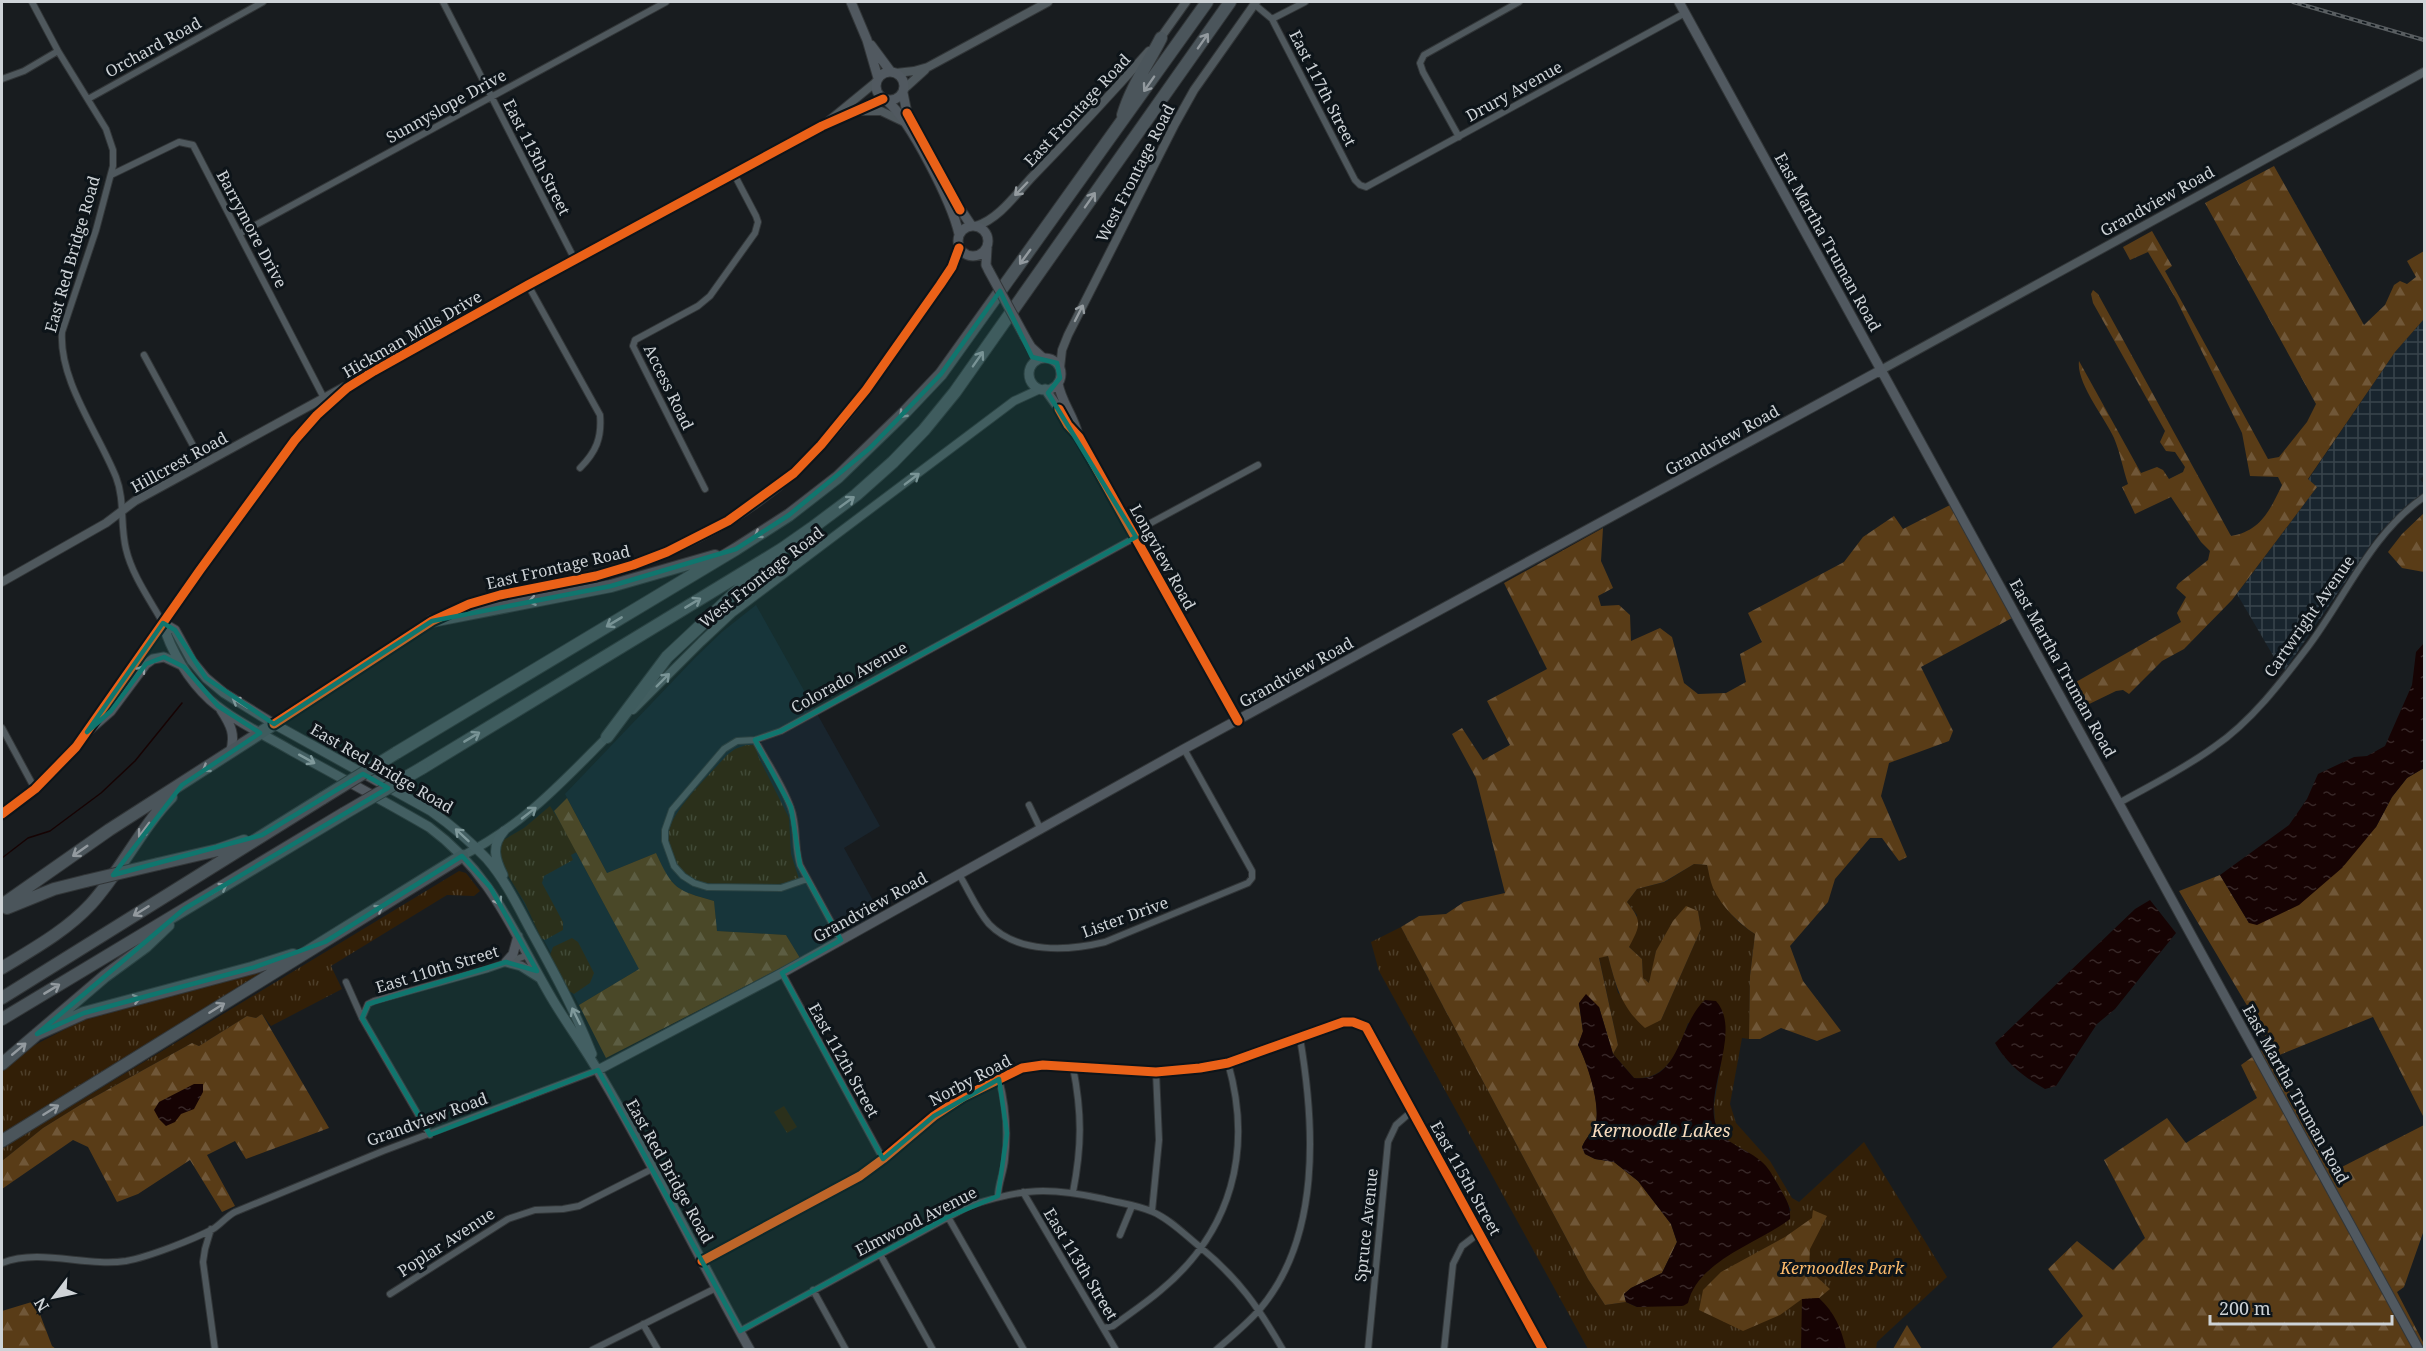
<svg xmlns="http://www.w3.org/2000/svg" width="2426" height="1351" font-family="'Noto Serif',serif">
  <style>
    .built { fill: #19252e }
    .industrial { fill: url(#industrial-grid) }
    .grass { fill: url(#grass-tufts) }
    .forest { fill: url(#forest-firs) }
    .water { fill: url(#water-ripples) }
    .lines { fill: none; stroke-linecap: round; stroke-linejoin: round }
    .stream { stroke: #160303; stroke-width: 1.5 }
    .minor-casing { stroke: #323638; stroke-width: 8 }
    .tertiary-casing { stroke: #323638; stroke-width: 10 }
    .secondary-casing { stroke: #323638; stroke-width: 11 }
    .motorway-casing { stroke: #323638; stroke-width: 14 }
    .minor { stroke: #4f585d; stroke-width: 6 }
    .tertiary { stroke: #4f585d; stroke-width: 8 }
    .secondary { stroke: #515960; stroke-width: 9 }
    .motorway { stroke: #4b555b; stroke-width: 12 }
    .rail-casing { stroke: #585d60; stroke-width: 4 }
    .rail { stroke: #0d1419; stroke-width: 1.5; stroke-dasharray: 4.5; stroke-linecap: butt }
    .secondary-bridge-casing { stroke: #323638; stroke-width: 11; stroke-linecap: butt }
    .motorway-bridge-casing { stroke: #323638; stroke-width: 14; stroke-linecap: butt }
    .secondary-bridge { stroke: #515960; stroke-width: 9 }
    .motorway-bridge { stroke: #4b555b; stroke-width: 12 }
    .cycleway-casing { stroke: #0d1419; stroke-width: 13 }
    .cycleway { stroke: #ea6118; stroke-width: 9 }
    .oneway { stroke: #939a9f }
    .oneway2 { stroke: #959ca0 }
    .oneway3 { stroke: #9ca2a7 }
    .marked { fill: #0f766e; fill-opacity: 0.2; stroke: #0f766e; stroke-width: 4.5; stroke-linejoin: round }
    .labels { text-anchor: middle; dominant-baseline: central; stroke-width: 6; stroke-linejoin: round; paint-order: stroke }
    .street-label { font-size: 16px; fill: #ced3d7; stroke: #0d1419 }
    .park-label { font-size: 16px; font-style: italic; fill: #fdbb6c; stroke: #0d1419 }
    .water-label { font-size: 18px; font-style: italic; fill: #f6dbbd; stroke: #0d1419 }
  </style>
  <defs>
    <pattern id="industrial-grid" width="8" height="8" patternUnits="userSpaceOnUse" patternTransform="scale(1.5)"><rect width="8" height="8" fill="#19252e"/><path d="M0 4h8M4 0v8" fill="none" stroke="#39444c"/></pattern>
    <pattern id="grass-tufts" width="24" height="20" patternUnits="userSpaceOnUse" patternTransform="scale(1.5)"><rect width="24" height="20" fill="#321f07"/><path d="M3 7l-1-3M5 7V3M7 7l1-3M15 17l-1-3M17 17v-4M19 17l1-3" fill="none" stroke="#4e3f2a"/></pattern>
    <pattern id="forest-firs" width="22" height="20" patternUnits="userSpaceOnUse" patternTransform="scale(1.5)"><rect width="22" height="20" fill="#593c17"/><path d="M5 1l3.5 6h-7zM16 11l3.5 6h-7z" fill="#705738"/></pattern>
    <pattern id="water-ripples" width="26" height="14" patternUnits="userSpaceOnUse" patternTransform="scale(1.5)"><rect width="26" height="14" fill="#160303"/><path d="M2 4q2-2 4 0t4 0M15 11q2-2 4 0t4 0" fill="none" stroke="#372727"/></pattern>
  </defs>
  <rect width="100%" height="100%" fill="#181c1f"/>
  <path class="built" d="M756,605l124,221 -36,22 37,67 -81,43 -14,-23 -69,-4 -3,-30 -33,-10 -15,-16 -10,-22 -49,20 -42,-79 130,-136 27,-26z
    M554,811l85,158 -60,36 -81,-150z"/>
  <path class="industrial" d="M2424,319v156l-4,4 4,5v8l-18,14 -28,28 -93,136 -7,-6 -41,-70 80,-107 -9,-7 87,-128z"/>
  <path class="grass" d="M746,745h9l3,11 31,62 2,36 8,25c-19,7 -35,6 -55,6 -25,0 -55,2 -69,-24 -4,-9 -8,-20 -6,-30 4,-22 43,-59 58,-76l8,-6z
    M550,806l13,21 3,1 11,24 -6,3 2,5 -29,16 -2,7 21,39v8l-18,10 -4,-2 -16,-35 -26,-42 1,-19 24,-14z
    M1694,864l13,1c8,31 21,52 48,69l-5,42 -1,63 -7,-1 -12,66 6,19 34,38 22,37 7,4 65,-60 83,135 -70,65 -1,7h-288l-209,-378 -8,-29 30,-15 187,352 17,26 21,-3 11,5 71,-36 13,-13 61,-39 9,-9 -14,-27 -28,-30 -23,-13 -11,-17 -1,-18 7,-43 4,-38 -37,-1c-9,27 -21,58 -54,55l-21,-24 5,-9 -19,-88 9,-1 10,37 43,27 40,-91 -3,-17 -42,39 -6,33 -7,-6 -1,-19 -13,-12 8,-32 -10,-13 10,-13 28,-7z
    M459,871l7,2 14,18 -6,5 -27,-1 -116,71 11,23 -71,37 -9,-12 -6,4 -9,-2 -48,30 -7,-3 -112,62 -37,23 -41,33v-13z
    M572,938l6,4 16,31 -4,10 -16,11 -5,-3 -19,-36 3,-8z
    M272,968l-270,167v-63l29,-25 50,-26z
    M784,1106l13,21 -10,6 -13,-21z"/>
  <path class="forest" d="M2274,166l90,159 21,-20 9,-20 6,-4 7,3 9,-7 -9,-16 17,-10v68l-29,33 -87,127 9,8 -85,113 -48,49 -22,12 -33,33 -6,-4 -7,1 -35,17 -12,-22 112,-64 -4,-9 9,-16 -10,-9 2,-4 30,-24 2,-9 -9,-9 -30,-45 -36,17 -13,-27 6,-3c-5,-15 -8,-32 -14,-46 -9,-20 -38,-55 -35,-77l62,112 16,-6 6,3 6,9 14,-7 2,-5 -10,-15 -9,-1 -6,-9 5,-11 -72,-128 -2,-9 2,-4 5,4 133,242c30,-5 39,-26 51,-51l-4,-8 -28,-1 -8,-43 -66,-134 -28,-47 -18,8 -7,-13 29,-16 20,35 -7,5 103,188 11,-2 28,-35 9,-18 -111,-201z
    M1950,505l62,113 -91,49 32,64 -4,10 -60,22 -8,33 26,61 -8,4 -17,-23h-12l-35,41 -7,23 -38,44 13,35 38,50 -24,10 -36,-13 -21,11h-11l1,-63 5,-42c-17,-11 -33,-27 -42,-46 -3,-7 -4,-15 -6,-23l-13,-1 -30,18 -27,7 -10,13c16,20 13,24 2,45l13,12 1,19 6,5 7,-32 17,-30 13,-15 12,5 3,18 -40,91 -16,8c-24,-21 -29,-42 -37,-72l-9,2 19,87 -5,9 -14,-47 -20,-4 4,29 -5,13c10,19 22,56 18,77 -2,8 -11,17 -14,25l3,7 10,5 19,3 24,19 33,43 6,18 -15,31 -31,15 -7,6 2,8 -21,3 -17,-26 -187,-352 18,-11 27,-2 18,-12 41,-9 -29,-115 -24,-44 10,-6 21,32 27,-15 -23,-44 60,-32 -43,-86 99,-55 -2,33 12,27 -15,8 3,10 18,-1 11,10 1,26 29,-13 12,9 12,46 14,11 28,-1 20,-11 -6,-28 22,-12 -14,-29 96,-51 19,-25 31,-21 9,13z
    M2424,513v59l-22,-4 -14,-16 14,-18z
    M2424,768v350l-51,-101 -96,39 -98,-165 41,-16 29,48 127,-96 16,-30 15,-19z
    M567,798l40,75 49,-20c17,37 20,37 58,48l3,30 69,4 14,23 -194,100 -27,-53 60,-36 -85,-158z
    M262,1014l67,114 -83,31 -11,-18 -28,14 28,51 -13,6 -32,-52 -52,34 -21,8 -29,-55 -15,-7 -71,49v-28l41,-33 37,-23 112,-62 7,3 48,-30 9,2z
    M2265,1048l69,123 90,-46v105l-20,57 -7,5 27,52v5h-373l32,-33 -35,-47 29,-28 36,29 32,-32 -41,-78 63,-42 19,25 71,-45 -16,-33z
    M1813,1210l14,6 -17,33 -1,21 21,19 -11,9 -17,1 -22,16 -37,16 -44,-21 4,-20 18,-18 64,-35 27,-19z
    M35,1301l17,45 4,3h-54v-38z
    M1907,1325l15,24h-29z"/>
  <path class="water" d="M2424,643v125l-17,10 -15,19 -16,30 -34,41 -43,37 -42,20 -8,-2 -29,-48 69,-50 18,-26 11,-25 36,-17 13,-1 18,-10 27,-61 4,-33z
    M2150,900l26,33 -61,76 -18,15 -41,62 -11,3c-21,-12 -38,-25 -50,-46l140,-134z
    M1586,994l13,13 14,47 21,24c47,5 44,-55 71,-78l11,1c26,29 -10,86 -1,121 7,24 37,27 51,44 6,7 10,16 15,24 6,11 10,17 9,29 -31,24 -92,41 -102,84l-5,3 -46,1 -11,-5 -2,-8 7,-6 31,-15 15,-31 -6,-18 -33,-43 -24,-19 -19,-3 -10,-5 -3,-7c3,-8 12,-17 14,-24 4,-21 -9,-60 -18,-78l5,-14 -4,-28z
    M194,1084h9v8l-9,17 -13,5 -6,8 -9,4 -7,-7 -5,-9 5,-8z
    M1819,1298c16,15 22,30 27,51h-45l1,-50z"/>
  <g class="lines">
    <path class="stream" d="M2,858l26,-20 22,-7 51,-38 34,-32 47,-58"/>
    <defs>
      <path id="minor" d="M32,2l26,49 48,78 7,21v16l-17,64 -34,102c-3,49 36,100 54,145 9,23 4,48 10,72 6,26 24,51 37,74
        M443,2l132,258
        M1254,4l18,15 83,161 5,5 6,2 319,-174
        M1272,19l33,-17
        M2,79l22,-8 34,-20
        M88,99l175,-97
        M1459,137l-36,-65 -3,-9 4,-8 95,-53
        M111,175l68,-33 14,3 133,257
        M239,234l427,-232
        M528,285l72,130c2,23 -4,37 -20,53
        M144,355l59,109
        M705,489l-72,-143 2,-6 63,-34 12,-10 45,-63 3,-11 -2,-6 -22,-42
        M1134,532l124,-67
        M2,728l33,61
        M755,740c12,22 28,45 36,68 7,18 3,38 9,57l41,75
        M2119,803c32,-18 65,-34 95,-56 38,-26 68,-66 96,-103 37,-50 62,-111 114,-147
        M1029,805l12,25
        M960,876c9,15 17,34 29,48 29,30 79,27 116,18l143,-59 4,-5v-7l-68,-122
        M807,879l-26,9 -74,-1 -13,-4 -11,-7 -9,-10 -9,-25v-11l7,-20 52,-61 13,-8 18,-1 26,-9 355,-194
        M782,973l101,186
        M346,982l16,36 68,117
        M362,1018l6,-14 6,-3 114,-32 40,-14
        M1023,1192l93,158
        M1073,1192c9,-46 9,-79 0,-125
        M998,1196c0,-12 6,-24 7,-37 3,-27 1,-54 -6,-80
        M1152,1211l7,-71 -3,-68
        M948,1217l76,133
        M211,1229l-6,20 -2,13 12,88
        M1120,1235l12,-29
        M880,1254l53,96
        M702,1261l158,-85 23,-17 51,-43 29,-19 59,-29 21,-3 113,7 44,-4 28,-5 115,-41h10l13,5 177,323
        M2,1263c38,-15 84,4 124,-2 23,-4 68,-22 87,-32 8,-5 14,-13 22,-17l148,-61 215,-81
        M813,1290l33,60
        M390,1294l118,-75 27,-9 28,-1 16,-3 73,-37
        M643,1324l15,26
        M1104,1328l9,-2c16,-12 33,-23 48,-36 71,-59 92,-140 67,-227
        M740,1331l229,-125c54,-18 80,-19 135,-7 15,4 34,6 49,13 18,8 32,23 47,35 38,31 59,61 83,103
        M592,1350l124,-62
        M1216,1350c15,-13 31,-26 44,-41 61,-72 55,-183 40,-271
        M1368,1350l20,-208 8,-17 16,-14
        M1444,1350l9,-86 9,-18 17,-13"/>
      <path id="tertiary" d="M1159,40l27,-38
        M896,73l18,-2 14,-4 120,-65
        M904,89l21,-19
        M859,111h22l21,10
        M826,123l50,-41
        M976,226c23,-7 40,-32 56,-49 40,-41 79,-83 117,-126
        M1060,368l2,-18 6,-15 107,-211 19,-34 62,-88
        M1881,370l543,-298
        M2,582l104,-59 29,-22 209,-114
        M445,615c60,-28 127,-29 189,-50 57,-20 116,-51 161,-93 58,-53 100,-123 145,-187l12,-18 7,-19
        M633,710l68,-68 31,-29 282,-212 26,-12
        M274,724l160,-104
        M2,814l33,-25 41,-42 124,-177 95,-130 22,-25 30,-27 27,-17 154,-86 294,-159 61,-27
        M462,856c63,-32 100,-74 148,-122"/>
      <path id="secondary" d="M851,2l16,38 11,38
        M1679,2l740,1348
        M871,45l20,27
        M876 86a14 14 0 1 1 28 0a14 14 0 1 1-28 0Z
        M903,93l4,20 14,25
        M887,101c24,20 65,102 72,133
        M951,195l20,30
        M958 241a15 15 0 1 1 30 0a15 15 0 1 1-30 0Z
        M987,248l-1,17 3,6
        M1025,337l6,10 12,11
        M1029 374a16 16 0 1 1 32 0a16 16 0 1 1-32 0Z
        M1058,383c3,19 16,33 20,52
        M1045,389l34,48 159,284
        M163,623c7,27 26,58 47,77 24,21 55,35 82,51 46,25 92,50 137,76 65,48 85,108 125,175 14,23 30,45 44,69 54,90 100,186 152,279
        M163,623l12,7 17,31 14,17 18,15 50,31 157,87c20,14 39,30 56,48 20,23 33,52 48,79 21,38 41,75 57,116
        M221,710c10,15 15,25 9,43
        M87,732l24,-21 35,-47 7,-5 11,-2 17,8
        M503,875c-8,-16 -12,-29 1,-44
        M518,936l-5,18 -7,8 15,4 19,12
        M598,1070l184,-97 402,-224 697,-379"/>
      <path id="motorway" d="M1123,115c8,-28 25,-51 38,-77
        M432,621l179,-35 104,-30
        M607,737l60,-80 97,-91
        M396,753l340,-204 53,-34 49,-38 67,-65 36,-38 266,-372
        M422,768l360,-219 30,-21 44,-33 37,-33 31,-32 31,-38 275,-390
        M158,864l60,-14 26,-9
        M2,905l107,-75 165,-106
        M7,908l47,-19 32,-8
        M2,968c31,-19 64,-37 89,-64 30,-33 49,-75 80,-107
        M2,998l321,-200
        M2,1019l341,-205
        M37,1034l47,-21 168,-45 41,-13
        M2,1064l103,-88 41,-30 22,-21
        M2,1141l460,-285"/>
    </defs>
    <use href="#minor" class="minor-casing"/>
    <use href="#tertiary" class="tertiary-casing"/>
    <use href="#secondary" class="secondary-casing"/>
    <use href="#motorway" class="motorway-casing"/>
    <use href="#minor" class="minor"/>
    <use href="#tertiary" class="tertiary"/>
    <use href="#secondary" class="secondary"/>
    <use href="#motorway" class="motorway"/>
    <defs>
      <path id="rail" d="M2293,2l131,38"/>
    </defs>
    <use href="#rail" class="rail-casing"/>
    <use href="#rail" class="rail"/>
    <defs>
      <path id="secondary-bridge" d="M989,271l36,66"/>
      <path id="motorway-bridge" d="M323,798l73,-45
        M343,814l79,-46
        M86,881l72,-17"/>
    </defs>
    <use href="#secondary-bridge" class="secondary-bridge-casing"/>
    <use href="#motorway-bridge" class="motorway-bridge-casing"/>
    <use href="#secondary-bridge" class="secondary-bridge"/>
    <use href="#motorway-bridge" class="motorway-bridge"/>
    <defs>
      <path id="cycleway" d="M907,113l53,97
        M1059,409l9,16 11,12 159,284
        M274,724l158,-103 37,-17 31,-9 96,-19 37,-11 34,-13 61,-31 66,-48 27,-28 45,-55 74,-105 12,-18 7,-19
        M2,814l33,-25 41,-42 124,-177 95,-130 22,-25 30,-27 27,-17 154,-86 294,-159 61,-27
        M702,1261l158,-85 23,-17 51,-43 29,-19 59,-29 21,-3 113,7 44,-4 28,-5 115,-41h10l13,5 177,323"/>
    </defs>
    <use href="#cycleway" class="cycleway-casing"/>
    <use href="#cycleway" class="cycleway"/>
  </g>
  <defs><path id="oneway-shaft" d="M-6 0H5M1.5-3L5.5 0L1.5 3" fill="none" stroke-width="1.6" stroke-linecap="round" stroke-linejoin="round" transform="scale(1.5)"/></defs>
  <g class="oneway">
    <use href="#oneway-shaft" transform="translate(1203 41) rotate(-55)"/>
    <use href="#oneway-shaft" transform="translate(1149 84) rotate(125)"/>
    <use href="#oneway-shaft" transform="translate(1090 200) rotate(-55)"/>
    <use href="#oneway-shaft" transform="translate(1025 257) rotate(126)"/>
    <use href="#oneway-shaft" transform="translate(978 359) rotate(-55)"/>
    <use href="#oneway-shaft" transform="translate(906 411) rotate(134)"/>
    <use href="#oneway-shaft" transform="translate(847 502) rotate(-36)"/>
    <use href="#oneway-shaft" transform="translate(762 532) rotate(147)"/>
    <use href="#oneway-shaft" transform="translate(537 600) rotate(169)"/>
    <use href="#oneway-shaft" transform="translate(693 603) rotate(-31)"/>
    <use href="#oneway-shaft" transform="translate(614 622) rotate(149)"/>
    <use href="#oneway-shaft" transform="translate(472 737) rotate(-31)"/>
    <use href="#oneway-shaft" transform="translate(210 766) rotate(146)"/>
    <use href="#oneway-shaft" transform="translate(144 830) rotate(126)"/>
    <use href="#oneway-shaft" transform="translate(80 851) rotate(145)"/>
    <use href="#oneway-shaft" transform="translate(219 889) rotate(-31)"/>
    <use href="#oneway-shaft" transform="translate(141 911) rotate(148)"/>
    <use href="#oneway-shaft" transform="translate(375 911) rotate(-32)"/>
    <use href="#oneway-shaft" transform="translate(52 989) rotate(-31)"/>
    <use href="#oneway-shaft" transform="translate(132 1000) rotate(-15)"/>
    <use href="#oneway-shaft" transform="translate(217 1008) rotate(-32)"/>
    <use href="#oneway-shaft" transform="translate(19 1049) rotate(-40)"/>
    <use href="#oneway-shaft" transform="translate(51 1110) rotate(-32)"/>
  </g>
  <g class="oneway2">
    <use href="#oneway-shaft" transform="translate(1021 189) rotate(134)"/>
    <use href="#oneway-shaft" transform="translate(1079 313) rotate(-63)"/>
    <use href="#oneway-shaft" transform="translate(912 479) rotate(-37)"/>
    <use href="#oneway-shaft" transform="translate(663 680) rotate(-45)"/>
    <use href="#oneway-shaft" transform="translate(529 813) rotate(-38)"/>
  </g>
  <g class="oneway3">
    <use href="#oneway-shaft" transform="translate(139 673) rotate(-54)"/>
    <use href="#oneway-shaft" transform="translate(240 703) rotate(-148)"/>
    <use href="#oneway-shaft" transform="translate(307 759) rotate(29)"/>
    <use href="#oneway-shaft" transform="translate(462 835) rotate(-137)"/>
    <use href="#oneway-shaft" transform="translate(496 897) rotate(59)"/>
    <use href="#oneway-shaft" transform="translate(576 1016) rotate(-116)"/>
  </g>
  <path class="marked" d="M1000,291l32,66 25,6 3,15 -12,15 88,144 -355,194 -26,9 36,67 9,58 41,75 -59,33 101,186 51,-43 65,-37 8,54 -9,63 -50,21 -208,114 -142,-261 -168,65 -68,-117 6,-14 138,-42 31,9 -47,-84 -28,-31 -137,86 -73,26 -168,45 -47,21 147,-125 204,-121 -25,-14 -101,61 -149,40 69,-90 78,-52 -42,-27 -34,-39 -20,-10 -18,7 -35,47 -24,21 76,-109 12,7 31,48 68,46 158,-103 179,-35 125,-37 53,-34 81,-67 71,-74z"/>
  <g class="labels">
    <g class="street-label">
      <text transform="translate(153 47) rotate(-29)">Orchard Road</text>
      <text transform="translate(1323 88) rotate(63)">East 117th Street</text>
      <text transform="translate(1514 91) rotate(-29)">Drury Avenue</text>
      <text transform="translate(446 106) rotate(-29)">Sunnyslope Drive</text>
      <text transform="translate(1077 110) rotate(-47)">East Frontage Road</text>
      <text transform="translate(537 157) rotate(63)">East 113th Street</text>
      <text transform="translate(1135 173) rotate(-63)">West Frontage Road</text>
      <text transform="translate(2157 201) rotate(-29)">Grandview Road</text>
      <text transform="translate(252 229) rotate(62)">Barrymore Drive</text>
      <text transform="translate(1828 242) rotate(61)">East Martha Truman Road</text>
      <text transform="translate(72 254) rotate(-74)">East Red Bridge Road</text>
      <text transform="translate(412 334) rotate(-30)">Hickman Mills Drive</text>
      <text transform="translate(669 387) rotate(64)">Access Road</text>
      <text transform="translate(1722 440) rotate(-29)">Grandview Road</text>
      <text transform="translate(179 462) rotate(-29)">Hillcrest Road</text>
      <text transform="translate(1163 557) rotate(61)">Longview Road</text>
      <text transform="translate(558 567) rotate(-13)">East Frontage Road</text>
      <text transform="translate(761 577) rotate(-38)">West Frontage Road</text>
      <text transform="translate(2309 616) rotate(-55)">Cartwright Avenue</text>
      <text transform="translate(2063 668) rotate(61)">East Martha Truman Road</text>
      <text transform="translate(1296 672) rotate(-29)">Grandview Road</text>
      <text transform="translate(849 677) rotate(-29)">Colorado Avenue</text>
      <text transform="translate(382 768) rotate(30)">East Red Bridge Road</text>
      <text transform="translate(870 907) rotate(-29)">Grandview Road</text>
      <text transform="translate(1125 917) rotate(-20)">Lister Drive</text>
      <text transform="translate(437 969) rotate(-17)">East 110th Street</text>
      <text transform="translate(844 1060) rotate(61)">East 112th Street</text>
      <text transform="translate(970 1080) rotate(-28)">Norby Road</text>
      <text transform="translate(2296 1094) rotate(61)">East Martha Truman Road</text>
      <text transform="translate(427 1119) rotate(-20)">Grandview Road</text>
      <text transform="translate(670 1171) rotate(61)">East Red Bridge Road</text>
      <text transform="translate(1466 1178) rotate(61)">East 115th Street</text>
      <text transform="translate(916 1221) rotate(-27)">Elmwood Avenue</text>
      <text transform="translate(1366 1225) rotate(-84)">Spruce Avenue</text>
      <text transform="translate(446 1242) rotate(-33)">Poplar Avenue</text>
      <text transform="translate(1081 1264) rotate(59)">East 113th Street</text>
    </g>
    <g class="park-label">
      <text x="1842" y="1268">Kernoodles Park</text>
    </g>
    <g class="water-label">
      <text x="1661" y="1130">Kernoodle Lakes</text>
    </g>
  </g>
  <rect width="2426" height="1351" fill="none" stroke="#ced3d7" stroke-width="6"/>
  <g transform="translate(54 1297) rotate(238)" stroke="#0d1419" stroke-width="4.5" paint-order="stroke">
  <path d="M0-4.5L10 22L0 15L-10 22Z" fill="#ced3d7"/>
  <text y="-9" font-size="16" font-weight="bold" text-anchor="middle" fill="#ced3d7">N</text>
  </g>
  <path d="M2210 1315v9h182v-9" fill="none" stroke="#ced3d7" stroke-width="3"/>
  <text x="2219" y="1315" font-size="18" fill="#ced3d7" stroke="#0d1419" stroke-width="4.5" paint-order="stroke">200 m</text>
</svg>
